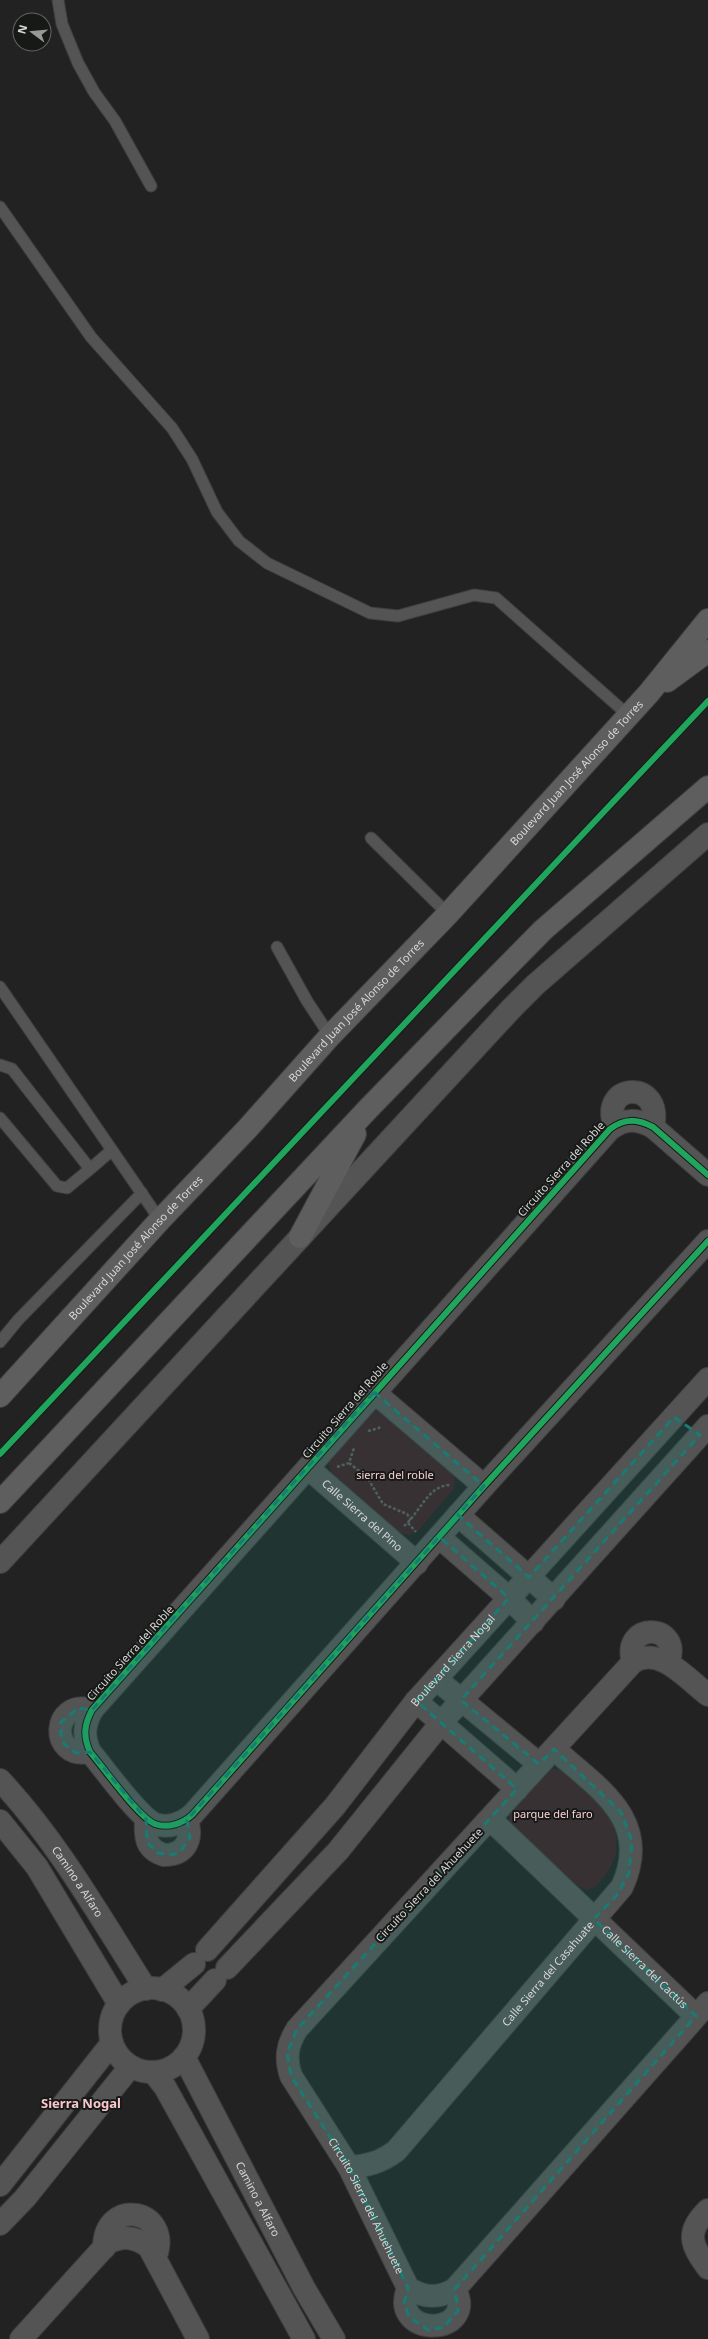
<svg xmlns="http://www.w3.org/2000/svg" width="708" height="2339" font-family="'Noto Sans',sans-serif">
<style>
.green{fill:#401f25}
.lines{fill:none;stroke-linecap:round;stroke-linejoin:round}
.service-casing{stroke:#3f3f3f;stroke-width:13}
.minor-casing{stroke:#3f3f3f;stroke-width:24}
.tertiary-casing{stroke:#3f3f3f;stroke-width:24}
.primary-casing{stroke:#3f3f3f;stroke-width:24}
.path{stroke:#5b5b5b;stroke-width:2.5;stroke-dasharray:3 2;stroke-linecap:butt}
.service{stroke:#545454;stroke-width:11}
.minor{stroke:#545454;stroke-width:22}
.tertiary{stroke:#545454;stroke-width:22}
.primary{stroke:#5e5e5e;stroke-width:22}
.cycleway-casing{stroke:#171917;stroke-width:8}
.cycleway{stroke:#20a55d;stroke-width:6}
.marked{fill:#197b73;fill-opacity:0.2;stroke:#197b73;stroke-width:3;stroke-dasharray:8 5;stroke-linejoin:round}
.labels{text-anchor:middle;stroke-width:4;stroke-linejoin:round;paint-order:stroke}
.street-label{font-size:11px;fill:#d7d8d7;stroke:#171917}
.park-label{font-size:11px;fill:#fad0d6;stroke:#171917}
.quarter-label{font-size:13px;font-weight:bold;fill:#f9c6ce;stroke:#171917}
</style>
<rect width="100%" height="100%" fill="#222"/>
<path class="green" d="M376,1407L455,1475L454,1489L418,1531L409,1535L397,1532L331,1472L328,1461Z
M549,1768L560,1770L566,1774C583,1789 605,1804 614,1826C617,1834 617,1844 616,1853C614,1863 598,1894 584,1889C581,1888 577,1884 574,1882L514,1829L509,1822V1810Z"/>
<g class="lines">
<defs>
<path id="service" d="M58,0L62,24L78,63L94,92L115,121L151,186
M0,207L91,337L172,428L192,459L217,512L239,541L267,563L370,613L398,616L474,595L496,598L628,715
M371,838L448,914
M277,947L307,1001L330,1036
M0,987L160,1220
M0,1065L12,1069L90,1169L112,1150
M0,1118L57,1186L67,1188L90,1169
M0,1342L18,1320L142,1193"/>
<g id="minor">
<path d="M615,1126C598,1083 664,1078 653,1127"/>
<path d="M708,1175L653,1127C637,1119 625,1118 610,1129L92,1710C84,1725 83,1736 90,1752C104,1768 138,1817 155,1824C168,1829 183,1823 192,1815L484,1486L708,1241"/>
<path d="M374,1392L484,1486"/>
<path id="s1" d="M308,1468L417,1563"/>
<path d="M458,1515L554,1599"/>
<path d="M439,1537L509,1598L533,1622"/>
<path d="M633,1662C621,1621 684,1623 668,1663"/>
<path d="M436,1679L539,1764"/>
<path id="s2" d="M708,1695C688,1680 660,1645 633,1662L297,2029C287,2045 285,2058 291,2076L349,2167L408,2288C424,2298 438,2299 455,2289L708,2003"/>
<path d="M416,1701L517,1789"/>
<path d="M90,1752C48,1760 52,1698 92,1710"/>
<path d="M146,1819C145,1836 145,1849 164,1855C186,1855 193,1839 187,1820"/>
<path id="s3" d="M490,1819L696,2016"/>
<path id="s4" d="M207,1950L335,1806L416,1701L708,1379"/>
<path d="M227,1968L338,1851L441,1723L708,1426"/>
<path d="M162,1990L194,1964"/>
<path d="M188,2009L215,1980"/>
<path id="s5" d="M349,2167C368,2166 381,2162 396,2151L622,1887C653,1820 598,1788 554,1749"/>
<path d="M0,2185L112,2043"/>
<path d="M708,2210C685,2232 691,2245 708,2268"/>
<path d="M0,2224L25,2198L130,2067"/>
<path d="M104,2248C104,2196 172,2209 156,2256"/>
<path d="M408,2288C388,2339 479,2337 455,2289"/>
<path d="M21,2339L108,2243C123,2235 136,2237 149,2247L198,2339"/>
</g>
<g id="tertiary">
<path d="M0,1562L512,1008L535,985L708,834"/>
<path id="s6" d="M0,1780C58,1842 100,1917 146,1989"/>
<path d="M0,1821L37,1867L119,2004"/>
<circle cx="152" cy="2030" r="42"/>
<path id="s7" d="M184,2057L304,2288L334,2339"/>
<path d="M154,2073L165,2087L304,2339"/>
</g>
<g id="primary">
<path d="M667,681L708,651"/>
<path d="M300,1237L355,1134"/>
<path id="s8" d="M0,1396L160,1220L248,1128L330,1036L448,914L649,693L708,620"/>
<path d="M0,1502L368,1109L474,1000L543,930L708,787"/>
</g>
</defs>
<use href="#service" class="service-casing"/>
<use href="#minor" class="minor-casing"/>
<use href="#tertiary" class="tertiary-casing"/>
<use href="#primary" class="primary-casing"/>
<path class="path" d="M368,1431L379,1428L381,1425
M349,1463L367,1477L383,1504L407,1514L411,1520
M337,1467L349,1463L354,1448
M408,1523L416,1532
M404,1526C419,1514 428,1485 450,1485"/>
<use href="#service" class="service"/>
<use href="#minor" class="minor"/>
<use href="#tertiary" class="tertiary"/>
<use href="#primary" class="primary"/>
<defs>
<path id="cycleway" d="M708,1175L653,1127C637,1119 625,1118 610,1129L92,1710C84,1725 83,1736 90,1752C104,1768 138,1817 155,1824C168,1829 183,1823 192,1815L484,1486L708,1241
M0,1454L708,701"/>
</defs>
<use href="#cycleway" class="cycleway-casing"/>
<use href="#cycleway" class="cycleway"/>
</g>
<path class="marked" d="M374,1392L484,1486L458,1515L529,1577L674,1417L700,1435L461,1700L539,1764L554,1749L621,1812L632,1841L629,1873L618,1894L594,1919L696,2016L455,2289L458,2311L443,2328L428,2330L409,2317L404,2303L408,2288L349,2167L291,2076L287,2053L297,2029L517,1789L416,1701L509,1598L439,1537L187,1820L190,1838L180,1852L172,1855L157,1853L147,1842L146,1819L90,1752L76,1753L64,1744L61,1737V1722L78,1708L92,1710Z"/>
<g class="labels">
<g class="street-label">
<text dy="4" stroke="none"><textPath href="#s8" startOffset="849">Boulevard Juan José Alonso de Torres</textPath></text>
<text dy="4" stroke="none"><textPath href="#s8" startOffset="525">Boulevard Juan José Alonso de Torres</textPath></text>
<text transform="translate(561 1169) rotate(-48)" y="4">Circuito Sierra del Roble</text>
<text dy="4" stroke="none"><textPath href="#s8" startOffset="201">Boulevard Juan José Alonso de Torres</textPath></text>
<text transform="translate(345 1410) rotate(-49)" y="4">Circuito Sierra del Roble</text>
<text dy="4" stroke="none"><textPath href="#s1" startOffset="72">Calle Sierra del Pino</textPath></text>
<text transform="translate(130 1653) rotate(-48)" y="4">Circuito Sierra del Roble</text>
<text dy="4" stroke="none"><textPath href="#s4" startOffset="380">Boulevard Sierra Nogal</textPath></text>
<text dy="4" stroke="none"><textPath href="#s6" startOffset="128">Camino a Alfaro</textPath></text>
<text transform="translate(429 1885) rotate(-47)" y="4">Circuito Sierra del Ahuehuete</text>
<text dy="4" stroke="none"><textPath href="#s3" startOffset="214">Calle Sierra del Cactús</textPath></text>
<text dy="4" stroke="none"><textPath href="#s5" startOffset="284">Calle Sierra del Casahuate</textPath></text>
<text dy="4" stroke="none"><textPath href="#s7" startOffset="160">Camino a Alfaro</textPath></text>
<text dy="4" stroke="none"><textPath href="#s2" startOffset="785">Circuito Sierra del Ahuehuete</textPath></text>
</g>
<g class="park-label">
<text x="395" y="1479">sierra del roble</text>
<text x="553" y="1818">parque del faro</text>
</g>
<g class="quarter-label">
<text x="81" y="2108">Sierra Nogal</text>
</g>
</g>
<g transform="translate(32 32) rotate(286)"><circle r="19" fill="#171917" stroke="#646564"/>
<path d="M0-3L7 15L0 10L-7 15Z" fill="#989898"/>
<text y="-6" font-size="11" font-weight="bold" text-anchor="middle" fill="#d7d8d7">N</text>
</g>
</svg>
